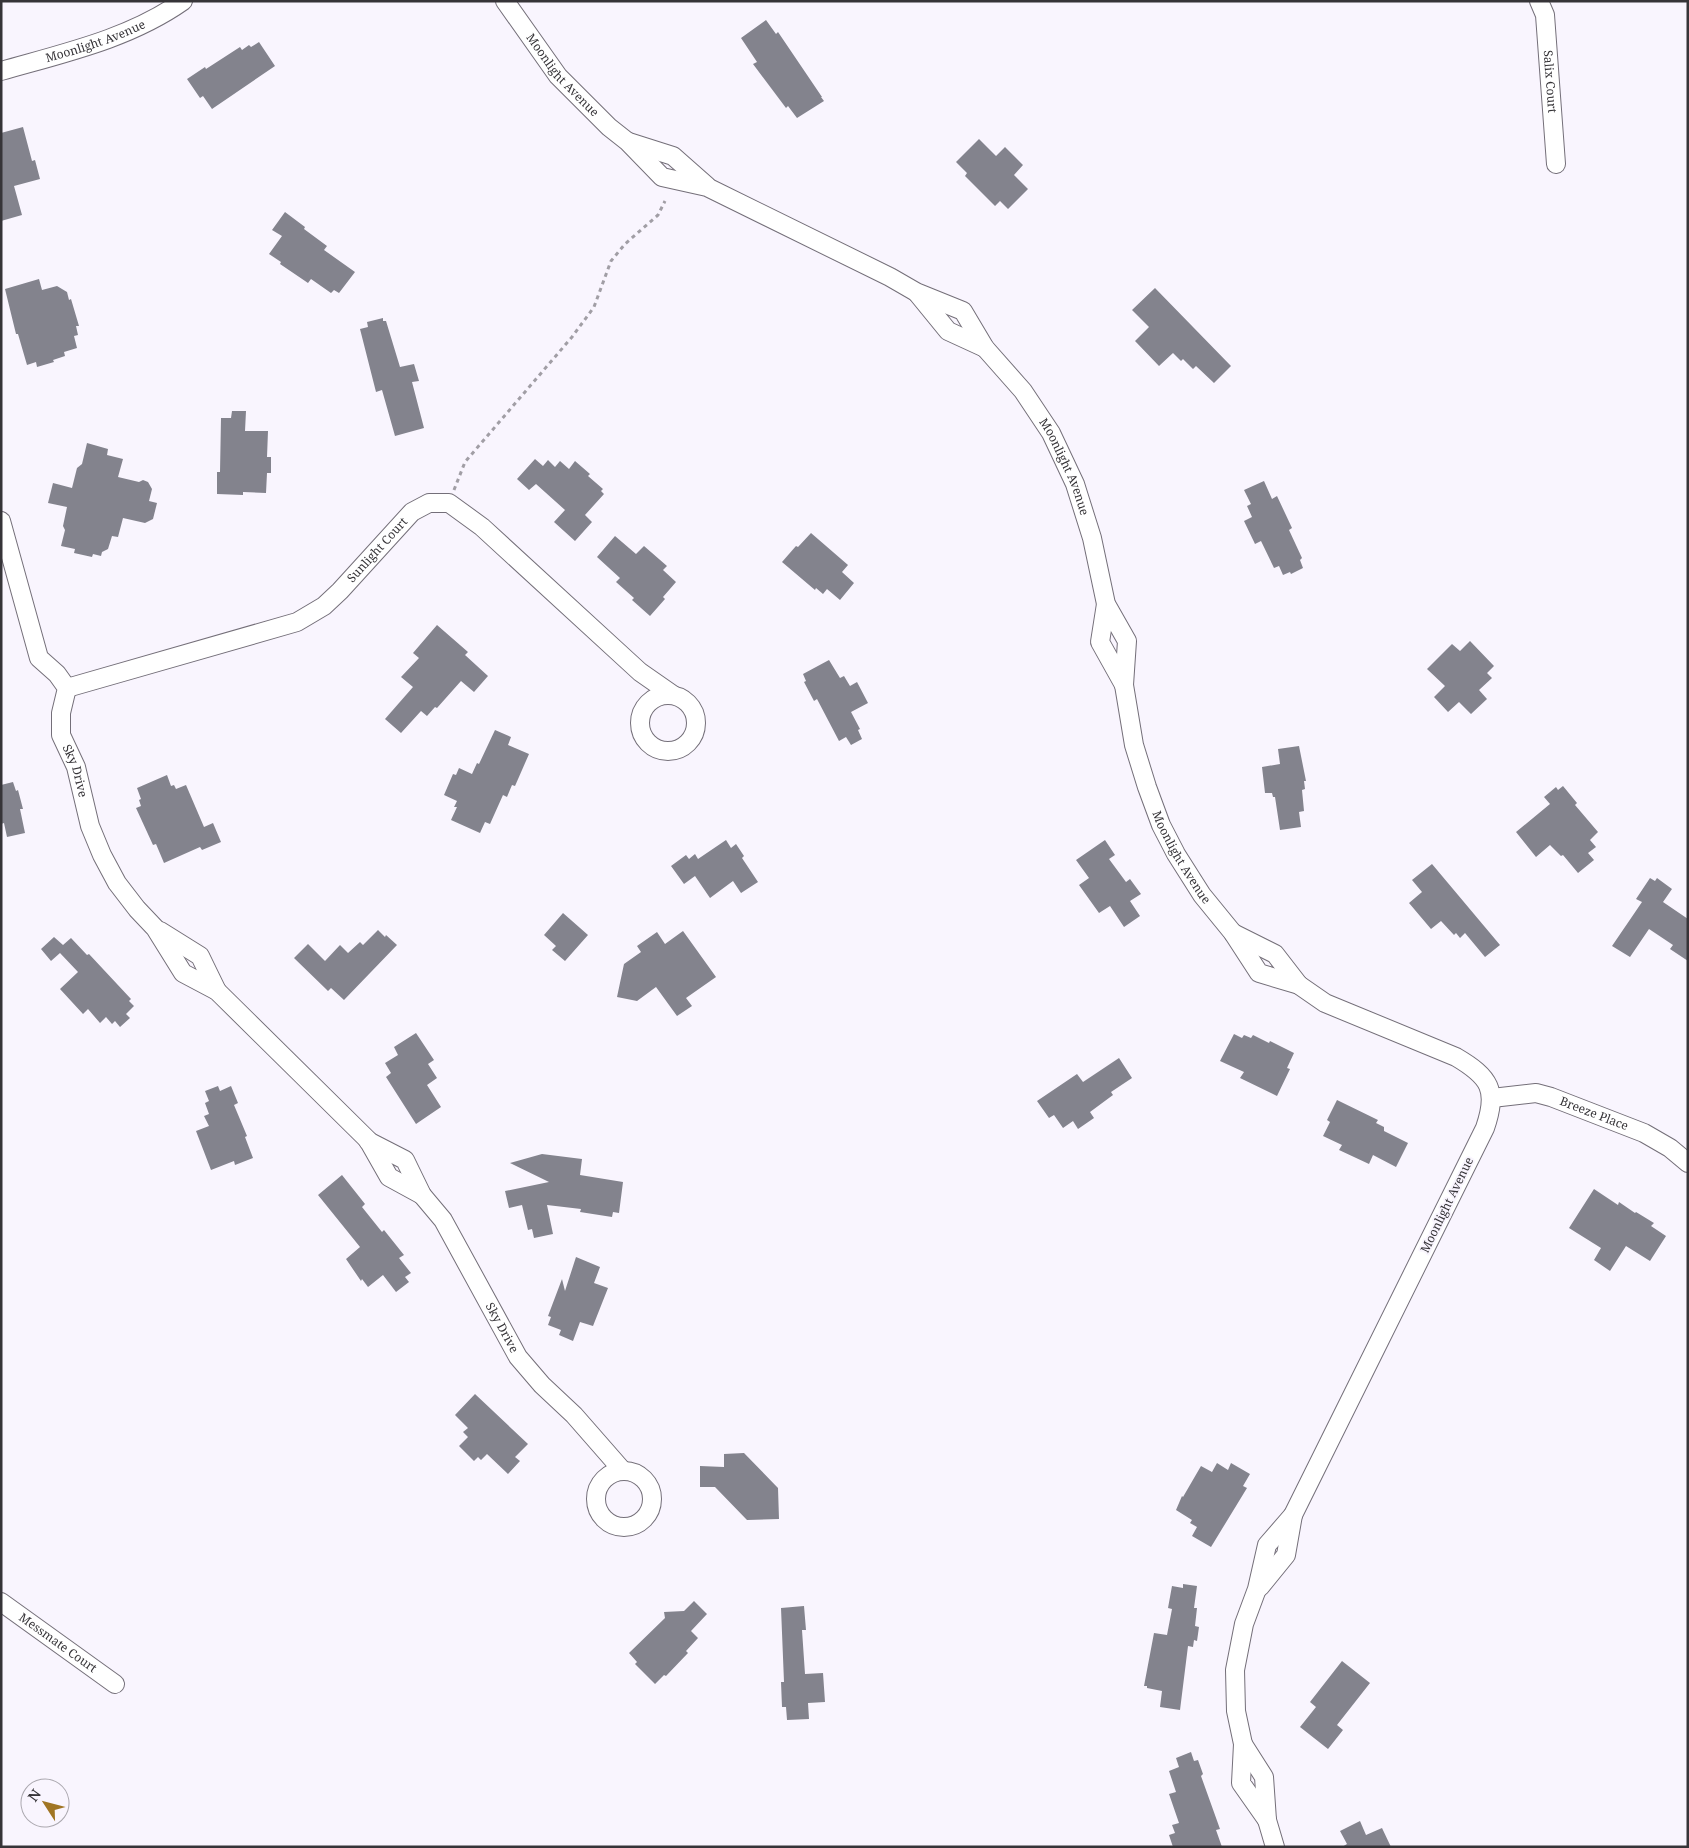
<svg xmlns="http://www.w3.org/2000/svg" width="1689" height="1848" font-family="'Noto Serif',serif">
<style>
.building{fill:#83838d}
.lines{fill:none;stroke-linecap:round;stroke-linejoin:round}
.minor-casing{stroke:#746f79;stroke-width:20}
.path{stroke:#a19ea5;stroke-width:3;stroke-dasharray:4 4;stroke-linecap:butt}
.minor{stroke:#fff;stroke-width:18}
.labels{text-anchor:middle;stroke-width:4;stroke-linejoin:round;paint-order:stroke}
.street-label{font-size:12px;fill:#363438;stroke:#f9f5fe}
</style>
<rect width="100%" height="100%" fill="#f9f5fe"/>
<path class="building" d="M766,20L776,34L778,32L822,97H821L824,101L797,118L788,106L786,108L753,64L757,62L741,38Z
M259,42L275,66L212,109L203,96L200,98L187,79L205,67L206,69L240,47L242,50L249,45L251,47Z
M23,127L32,161L35,160L40,179L14,186L22,215L1,221V133Z
M979,139L996,156L1005,147L1023,165L1014,175L1028,189L1008,209L1000,201L995,206L965,176L967,173L956,162Z
M285,212L305,227L304,229L327,246L324,250L355,272L339,293L334,290L331,293L311,279L308,283L280,264L281,262L269,254L282,236L272,230Z
M39,279L42,290L57,286L67,292L69,300L71,299L79,326H76L78,335L74,336L77,348L64,352L65,356L53,360L54,362L37,367L36,362L27,365L18,334H16L5,289Z
M1155,288L1231,366L1214,383L1196,366L1193,369L1183,359L1181,361L1173,353L1159,366L1135,341L1149,327L1132,310Z
M383,318V321H386L400,367L414,364L419,381L412,382L424,428L395,436L382,390L376,392L360,329L368,327L367,322Z
M232,411H246L245,431H268L267,457H271V473H267L266,493L243,492V495L217,494V472H220L221,418H231Z
M87,443L108,449L107,455L123,459L118,477L139,482L143,480L148,482L152,489L149,501L157,503L153,519L145,523L123,518L118,537L112,536L108,549L102,552L101,556L93,554L92,557L74,553L75,549L61,546L65,530L63,526L67,507L48,503L53,483L72,488L77,468L82,464Z
M535,459L543,466L548,460L555,467L560,461L569,469L575,461L590,474L588,476L603,489L601,491L604,494L585,515L592,522L575,541L554,522L565,510L536,484L529,490L517,479Z
M1264,481L1272,499L1277,496L1292,528L1289,530L1302,558L1300,560L1303,568L1291,574L1290,572L1283,575L1279,566L1274,568L1261,541L1255,544L1244,521L1252,517L1247,506L1251,504L1244,490Z
M811,533L848,565L842,572L854,583L840,600L827,589L823,594L816,588L815,590L782,562L796,546L798,547Z
M615,536L636,554L644,546L667,566L663,570L676,582L663,597L665,599L650,616L632,600L634,598L616,582L620,578L597,557Z
M437,625L468,652L465,655L488,676L474,692L461,681L437,708L435,707L427,716L421,711L401,733L385,719L413,687L401,677L419,658L413,653Z
M1470,641L1494,666L1487,673L1492,678L1479,690L1487,699L1471,714L1459,702L1448,712L1434,697L1445,686L1427,669L1452,644L1460,651Z
M829,660L840,678L844,676L850,686L857,682L868,703L851,712L860,729L858,730L862,739L851,745L846,737L839,741L817,699L814,701L804,682L806,681L803,674Z
M495,730L511,737L508,745L529,754L515,786L512,785L507,797L503,795L490,824L485,822L480,833L451,820L457,807H454L457,801L444,795L453,774L456,775L459,768L472,774L477,763L479,764Z
M1299,746L1306,781H1304L1305,789L1302,790L1304,811L1299,812L1301,827L1280,830L1275,797H1273L1272,793H1265L1262,767L1280,764L1278,749Z
M167,775L171,786L174,785L176,789L186,785L204,827L213,823L221,842L202,850L200,847L164,863L156,844L153,845L136,808L141,806L139,800L141,799L137,788Z
M13,782L16,791L18,790L23,809H20L25,833L7,837L4,823L1,824V785Z
M1563,786L1577,803L1575,805L1598,832L1590,840L1596,847L1588,853L1594,860L1578,873L1563,855L1561,856L1550,845L1536,857L1516,832L1550,804L1544,797L1556,787L1558,790Z
M726,840L731,848L736,844L744,856L742,858L758,882L741,893L733,881L710,898L695,876L684,884L671,866L686,855L689,859L695,854L698,859Z
M1105,840L1115,855L1109,859L1126,882L1130,879L1141,894L1130,901L1140,916L1124,927L1110,906L1099,913L1079,885L1089,878L1076,860Z
M1432,864L1500,945L1485,957L1465,933L1460,938L1456,933L1454,935L1441,921L1431,929L1409,903L1422,892L1412,880Z
M1650,878L1655,881L1657,878L1672,889L1663,902L1688,919V961L1670,949L1673,945L1649,929L1630,957L1612,946L1642,902L1636,899Z
M563,913L588,935L565,961L552,950L556,946L544,935Z
M378,930L385,937L386,935L397,945L344,1000L331,988L328,991L294,958L308,944L325,961L340,945L348,953L360,942L363,945Z
M683,931L716,977L686,998L692,1006L677,1016L656,987L637,1001L617,997L624,964L641,952L637,946L657,932L665,944Z
M54,937L63,945L71,938L87,955L89,954L131,999L129,1001L134,1006L126,1014L130,1018L120,1027L115,1021L112,1024L106,1017L100,1023L88,1009L83,1014L60,989L78,972L60,953L51,961L41,949Z
M416,1033L434,1060L428,1064L437,1078L427,1085L441,1107L416,1124L386,1077L391,1073L385,1063L398,1055L394,1047Z
M1234,1034L1242,1038L1244,1035L1251,1038L1253,1035L1269,1043L1270,1041L1294,1053L1287,1068L1290,1069L1277,1096L1240,1078L1244,1072L1220,1061Z
M1119,1058L1132,1078L1111,1092L1113,1095L1090,1112L1094,1118L1078,1129L1073,1121L1063,1128L1054,1115L1049,1118L1037,1101L1077,1074L1083,1082Z
M218,1086L220,1091L231,1086L238,1103L234,1105L247,1136L245,1137L253,1158L235,1165L234,1161L211,1170L196,1131L209,1126L204,1116L209,1114L205,1103L209,1101L205,1091Z
M1337,1100L1378,1120L1376,1123L1384,1127V1131L1408,1143L1396,1167L1373,1155L1369,1164L1339,1150L1342,1145L1323,1136L1330,1122L1327,1120Z
M542,1154L582,1159L580,1175L623,1182L619,1213L613,1212L612,1217L580,1212L581,1209L547,1205L553,1234L534,1238L532,1229L528,1230L522,1205L509,1208L505,1191L549,1182L510,1163Z
M342,1175L365,1204L362,1207L382,1232L384,1230L404,1255L399,1258L411,1273L405,1277L409,1282L396,1292L383,1275L368,1287L362,1279L361,1281L346,1259L360,1247L318,1195Z
M1594,1189L1618,1205L1619,1202L1635,1213L1636,1212L1654,1223L1651,1226L1666,1236L1650,1261L1626,1246L1610,1271L1594,1260L1601,1248L1569,1228Z
M576,1257L600,1267L594,1283L608,1288L593,1326L580,1322L573,1341L559,1335L561,1330L548,1325L551,1317L548,1316L562,1279L565,1291Z
M475,1394L528,1444L515,1457L520,1461L508,1474L487,1454L481,1460L478,1457L474,1461L459,1446L468,1437L463,1432L468,1428L455,1415Z
M744,1453L778,1488L779,1519L747,1520L715,1487H700V1466L724,1467V1454Z
M1217,1463L1228,1470L1231,1463L1250,1474L1243,1486L1247,1488L1211,1547L1192,1536L1197,1527L1190,1523L1192,1520L1176,1510L1182,1496L1183,1497L1201,1466L1212,1472Z
M1183,1584L1197,1586L1194,1608H1197L1195,1626L1199,1627L1197,1641L1194,1640L1193,1647L1188,1646L1180,1710L1160,1707L1162,1691L1147,1688V1686H1144L1154,1633L1167,1635L1172,1609L1168,1608L1172,1586L1183,1588Z
M694,1601L707,1614L691,1631L698,1638L686,1651L688,1653L666,1676L664,1675L655,1684L635,1664L637,1662L629,1653L665,1618L664,1612L684,1611Z
M804,1606L806,1630H802L805,1674L823,1673L825,1702L808,1703L809,1719L787,1720L786,1707H782L781,1682H784L781,1608Z
M1342,1661L1370,1683L1337,1725L1343,1730L1328,1749L1300,1727L1316,1707L1310,1702Z
M1191,1752L1194,1761L1198,1760L1203,1774L1201,1776L1220,1829L1216,1830L1222,1847H1173L1169,1835L1175,1833L1172,1825L1179,1823L1169,1794L1176,1792L1169,1771L1179,1767L1176,1758Z
M1360,1821L1366,1835L1382,1828L1391,1847H1342L1347,1844L1340,1831Z"/>
<g class="lines">
<defs>
<g id="minor">
<path id="s1" d="M505,1L558,76L609,127L628,142L662,177L707,187L890,277L916,292L963,311L985,348L1023,391L1051,433L1075,484L1092,538L1106,604L1127,641L1124,685L1134,745L1147,787L1161,825L1176,854L1202,895L1233,933L1259,973L1299,985L1325,1003L1456,1057C1490,1077 1498,1090 1485,1128L1293,1515L1267,1545L1257,1589L1244,1624L1235,1670L1236,1711L1243,1744L1241,1783L1267,1820"/>
<path id="s2" d="M1539,1L1545,15L1556,164"/>
<path id="s3" d="M1,71C64,53 129,39 183,1"/>
<path d="M629,142L673,156L707,186"/>
<path d="M917,293L948,331L985,348"/>
<path id="s4" d="M1,521L39,658L57,674L67,688L61,713V735L76,767L90,826L102,855L117,883L137,909L155,928L183,973L217,991L368,1140L389,1177L422,1195"/>
<path d="M1106,604L1100,642L1124,685"/>
<path id="s5" d="M67,688L297,622L324,606L340,591L412,512L429,503H449L482,527L640,672L673,695"/>
<circle cx="668" cy="723" r="28"/>
<path d="M160,931L200,956L217,991"/>
<path d="M1233,933L1275,954L1299,985"/>
<path id="s6" d="M1492,1098L1536,1093L1551,1097L1644,1133L1670,1148L1688,1163"/>
<path id="s7" d="M368,1141L405,1160L422,1195L443,1220L518,1357L542,1385L574,1415L623,1471"/>
<circle cx="624" cy="1499" r="28"/>
<path d="M1260,1587L1286,1555L1293,1515"/>
<path id="s8" d="M1,1602L115,1684"/>
<path d="M1243,1744L1264,1777L1267,1820L1275,1847"/>
</g>
</defs>
<use href="#minor" class="minor-casing"/>
<path class="path" d="M454,490L465,462L572,337L594,307L611,261L625,244L658,215L665,201"/>
<use href="#minor" class="minor"/>
</g>
<g class="labels">
<g class="street-label">
<text dy="4" stroke="none"><textPath href="#s3" startOffset="99">Moonlight Avenue</textPath></text>
<text dy="4" stroke="none"><textPath href="#s1" startOffset="94">Moonlight Avenue</textPath></text>
<text dy="4" stroke="none"><textPath href="#s2" startOffset="82">Salix Court</textPath></text>
<text dy="4" stroke="none"><textPath href="#s1" startOffset="755">Moonlight Avenue</textPath></text>
<text dy="4" stroke="none"><textPath href="#s5" startOffset="348">Sunlight Court</textPath></text>
<text dy="4" stroke="none"><textPath href="#s4" startOffset="270">Sky Drive</textPath></text>
<text dy="4" stroke="none"><textPath href="#s1" startOffset="1169">Moonlight Avenue</textPath></text>
<text dy="4" stroke="none"><textPath href="#s6" startOffset="106">Breeze Place</textPath></text>
<text transform="translate(1447 1205) rotate(-64)" y="4">Moonlight Avenue</text>
<text dy="4" stroke="none"><textPath href="#s7" startOffset="236">Sky Drive</textPath></text>
<text dy="4" stroke="none"><textPath href="#s8" startOffset="70">Messmate Court</textPath></text>
</g>
</g>
<rect width="1689" height="1848" fill="none" stroke="#363438" stroke-width="5"/>
<g transform="translate(45 1803) rotate(306)"><circle r="24" fill="#f9f5fe" stroke="#aba8af"/>
<path d="M0-4L9 19L0 12L-9 19Z" fill="#a07524"/>
<text y="-8" font-size="14" font-weight="bold" text-anchor="middle" fill="#363438">N</text>
</g>
</svg>
